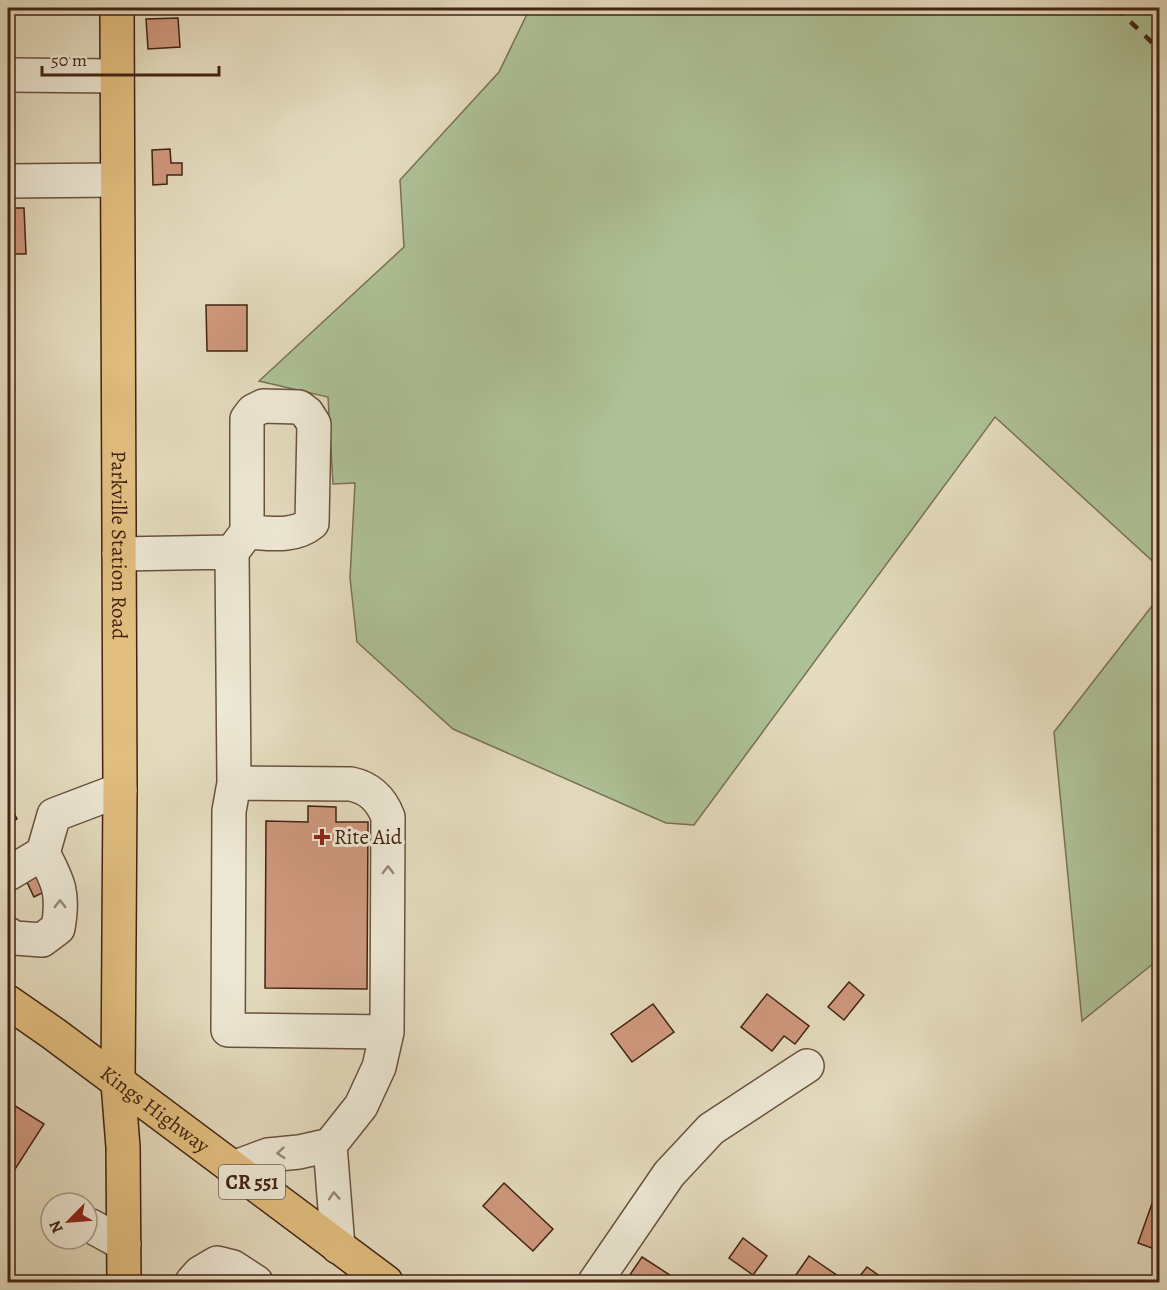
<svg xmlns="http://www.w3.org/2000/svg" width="1167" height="1290" font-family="Alegreya,serif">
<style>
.green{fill:#aec196;stroke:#787254;stroke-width:1.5}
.building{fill:#cf987d;stroke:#422312;stroke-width:1.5}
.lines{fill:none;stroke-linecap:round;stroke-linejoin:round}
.minor-casing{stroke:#6a513d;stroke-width:36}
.major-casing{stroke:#422312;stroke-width:36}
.minor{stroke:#ede8d5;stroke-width:33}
.major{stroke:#e2be7f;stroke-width:33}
.rail{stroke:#422312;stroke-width:4.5;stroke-dasharray:10 10;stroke-linecap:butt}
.oneway{stroke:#988674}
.poi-dot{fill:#8f2418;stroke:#ede8d5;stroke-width:2}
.labels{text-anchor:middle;stroke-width:6;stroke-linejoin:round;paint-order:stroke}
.shield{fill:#ede8d5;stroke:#755e4c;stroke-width:1.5}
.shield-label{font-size:20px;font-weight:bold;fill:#422312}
.street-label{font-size:21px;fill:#422312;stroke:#ede8d5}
.poi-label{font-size:21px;fill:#422312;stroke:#ede8d5;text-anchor:start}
</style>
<rect width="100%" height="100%" fill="#e4dbbe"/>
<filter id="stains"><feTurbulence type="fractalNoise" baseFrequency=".00333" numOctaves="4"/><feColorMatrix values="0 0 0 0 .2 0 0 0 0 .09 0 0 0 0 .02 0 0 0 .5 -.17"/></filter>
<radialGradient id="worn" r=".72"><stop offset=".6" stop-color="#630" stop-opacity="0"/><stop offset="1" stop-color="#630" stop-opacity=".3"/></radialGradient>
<path class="green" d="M530,8H1159V567L995,417L694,825L666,823L453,729L357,642L350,578L355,483L333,484L328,397L259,381L404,247L400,180L499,72Z
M1159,597V959L1082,1021L1054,732Z"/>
<path class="building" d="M178,18L180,47L148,49L146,19Z
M8,129H11V166H8Z
M170,149L171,163H182V175H167V184L153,185L152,150Z
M8,208H24L26,254H8Z
M206,305H247V351H207Z
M8,801L17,819L8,824Z
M308,806L336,807V822H368L367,989L265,988L266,821L308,822Z
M47,866L56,886L34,897L25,878Z
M849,982L864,995L844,1020L828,1007Z
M767,994L809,1026L795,1044L784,1036L772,1051L741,1027Z
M653,1004L674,1032L632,1062L611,1034Z
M12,1104L44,1124L8,1180V1111Z
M1160,1181V1251L1138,1243Z
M504,1183L553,1229L533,1251L483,1206Z
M743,1238L767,1256L753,1275L729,1258Z
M809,1256L841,1278L838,1282H791Z
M642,1257L676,1279L673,1282H625Z
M867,1267L888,1282H855Z"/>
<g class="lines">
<defs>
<path id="minor" d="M8,75L117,76
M8,181L117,180
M232,552L247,532V419L253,411L263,406L299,407L307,413L314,424L312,523C294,538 269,533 247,532
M119,554L232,552L234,783L351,784C370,788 381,799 388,817L387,1032L379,1067L361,1106L330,1145L299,1152L268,1155L233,1168
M234,783L229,811L228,1030L387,1032
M8,874L43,853L54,815L120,790
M8,934L15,938L42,940L58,928C64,894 59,883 43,853
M330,1145L338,1247
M91,1226L124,1244
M192,1282L200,1273L217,1263L233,1267L256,1282
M595,1282L669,1174L711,1129L807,1066"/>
<g id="major">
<path id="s1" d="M117,8L120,790L118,1083L123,1147L124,1282"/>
<path id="s2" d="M8,1002L54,1034L386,1282"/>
</g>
</defs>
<use href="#minor" class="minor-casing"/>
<use href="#major" class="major-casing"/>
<use href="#minor" class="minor"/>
<use href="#major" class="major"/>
<path class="rail" d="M1116,8L1160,50"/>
</g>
<defs><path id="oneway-chevron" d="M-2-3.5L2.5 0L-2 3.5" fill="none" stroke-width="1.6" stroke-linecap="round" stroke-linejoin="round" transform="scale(1.5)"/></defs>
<g class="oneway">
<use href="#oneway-chevron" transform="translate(388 870) rotate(-90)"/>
<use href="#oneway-chevron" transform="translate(60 904) rotate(-90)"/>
<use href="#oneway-chevron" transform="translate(281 1153) rotate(175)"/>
<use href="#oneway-chevron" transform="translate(334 1196) rotate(-94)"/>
</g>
<path class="poi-dot" d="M319 828h6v6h6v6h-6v6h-6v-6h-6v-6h6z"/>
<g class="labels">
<rect class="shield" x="219" y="1165" width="66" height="34" rx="4.5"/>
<g class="shield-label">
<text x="252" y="1189">CR 551</text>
</g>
<g class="street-label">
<text dy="7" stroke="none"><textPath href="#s1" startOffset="537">Parkville Station Road</textPath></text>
<text dy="7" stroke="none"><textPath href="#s2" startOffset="182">Kings Highway</textPath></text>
</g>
<g class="poi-label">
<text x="334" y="844">Rite Aid</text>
</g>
</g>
<rect width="1167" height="1290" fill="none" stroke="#e4dbbe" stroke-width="30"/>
<rect x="9" y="9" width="1149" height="1272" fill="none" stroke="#422312" stroke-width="3"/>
<rect x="15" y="15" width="1137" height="1260" fill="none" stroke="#422312" stroke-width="1.5"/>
<g transform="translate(69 1221) rotate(245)"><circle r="28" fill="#ede8d5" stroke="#a99987" stroke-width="1.5"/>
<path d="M0-4.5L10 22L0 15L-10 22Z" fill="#8f2418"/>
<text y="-9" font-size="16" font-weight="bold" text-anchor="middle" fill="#422312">N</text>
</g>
<path d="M42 66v9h177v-9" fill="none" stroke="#422312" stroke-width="3"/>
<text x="51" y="66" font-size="18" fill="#422312" stroke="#ede8d5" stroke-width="4.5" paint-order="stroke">50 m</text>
<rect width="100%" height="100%" filter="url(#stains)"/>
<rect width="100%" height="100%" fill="url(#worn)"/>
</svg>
